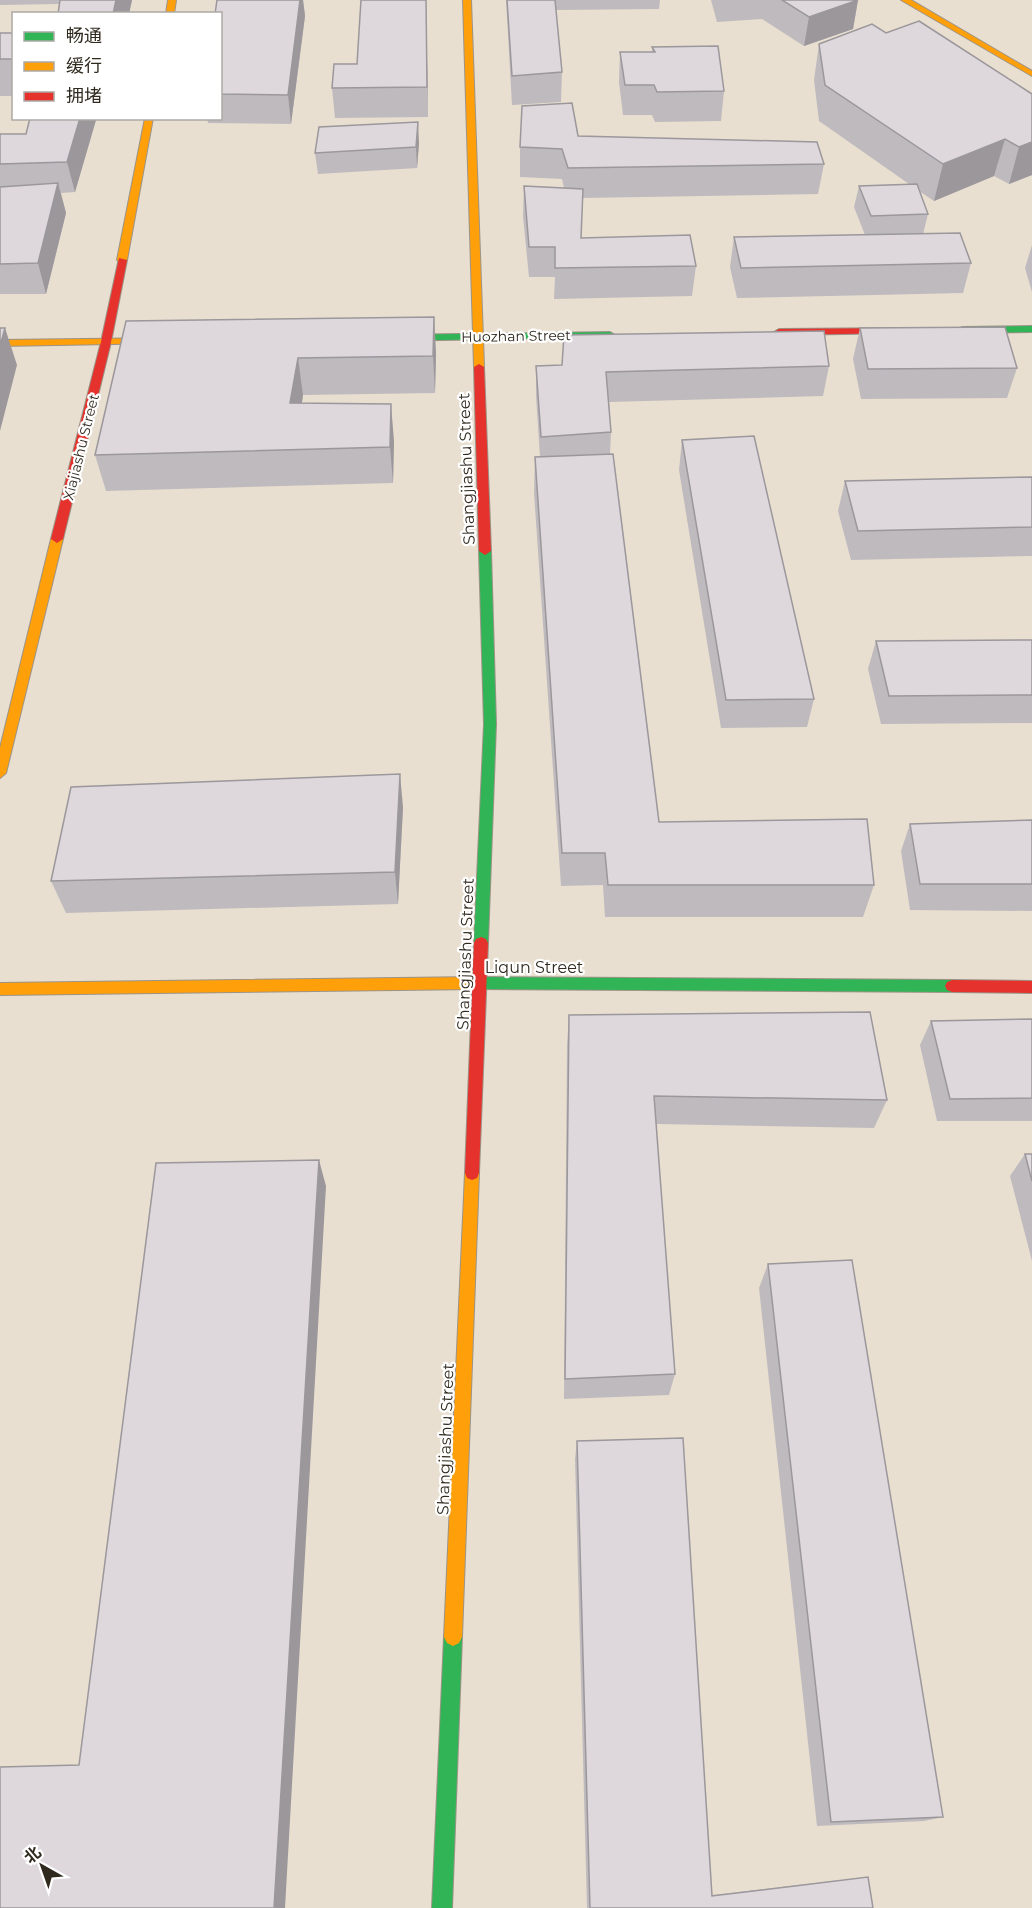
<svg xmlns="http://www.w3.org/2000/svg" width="1032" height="1908" font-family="Montserrat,'Noto Sans SC',sans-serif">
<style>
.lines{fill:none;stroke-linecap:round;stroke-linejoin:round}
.fast-casing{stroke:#9c9488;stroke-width:2}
.slow-casing{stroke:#9c9488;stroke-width:2}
.jam-casing{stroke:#9c9488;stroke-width:2}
.fast{fill:#30b455;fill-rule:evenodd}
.slow{fill:#ff9f0a;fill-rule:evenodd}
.jam{fill:#e5322d;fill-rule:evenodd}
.wall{fill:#bfbabe}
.shaded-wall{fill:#9b979b}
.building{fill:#ded8dd;stroke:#9b979b;stroke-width:1.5}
.labels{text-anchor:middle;stroke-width:4.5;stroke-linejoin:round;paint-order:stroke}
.far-street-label{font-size:14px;fill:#2f291e;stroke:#fff}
.street-label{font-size:16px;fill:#2f291e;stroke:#fff}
</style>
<rect width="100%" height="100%" fill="#e8dfd0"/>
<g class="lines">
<defs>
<path id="fast" d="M1032,326V332L962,333L957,330L962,327Z
M610,332L615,335L613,337L389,341L384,338L389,335Z
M485,547L491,551L496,724L488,943L486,947H476L474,943L484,724L479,551Z
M479,977L952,980L957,982L959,986L957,990L952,992L479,989L474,987L472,983L474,979Z
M453,1628L459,1631L462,1637L452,1908H432L444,1637L447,1631Z"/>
<path id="slow" d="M168,0H176L174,14H166Z
M463,0H471L484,367L479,370L474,367Z
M901,0H911L1032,71V76Z
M145,118H153L127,260L122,263L117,260Z
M166,338L171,341L169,343L0,346V340Z
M57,535L63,539L6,773L0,778V748L51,539Z
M479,977L484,979L486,983L484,987L479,989L0,995V983Z
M472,1166L477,1168L479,1173L462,1637L459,1643L453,1646L447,1643L444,1637L465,1173L467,1168Z"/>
<path id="jam" d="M119,258L127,260L111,342L63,539L57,543L51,539L101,342Z
M904,328L907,329V333L779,335L774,332L779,329Z
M479,364L484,367L491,551L485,555L479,551L474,367Z
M481,937L486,939L488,943L479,1173L477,1178L472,1180L467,1178L465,1173L474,943L476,939Z
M952,980L1032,981V993L952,992L947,990L945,986L947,982Z"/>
</defs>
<use href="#fast" class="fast-casing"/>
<use href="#slow" class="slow-casing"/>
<use href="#jam" class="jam-casing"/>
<use href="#fast" class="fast"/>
<use href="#slow" class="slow"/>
<use href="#jam" class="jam"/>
</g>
<path class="wall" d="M0,0H132L129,14H58L59,4L0,5Z
M300,0H303L305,16L291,124L208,123L207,118H220V14Z
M426,0L428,117L335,118L332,88L357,64Z
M506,0H660L659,9L556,10L562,72L561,102L512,105Z
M711,0H858L853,29L804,46L762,19L717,22Z
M0,33H14V96H0Z
M886,33L1032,94V175L1009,184L994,176L934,201L919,191L928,214L923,234L971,263L963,293L737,298L730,267L734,237L865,235L854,207L859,186L909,184L819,121L814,80L819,44Z
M652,47L724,91L721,121L655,122L652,115H623L619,82L620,52H652Z
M96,120L75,192L61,193L66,213L46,294H0V164L26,134Z
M578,136L824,164L818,194L582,198L581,238L696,266L692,296L554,299L555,277H529L523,216L524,186L564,188L562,179L520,177V147Z
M419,143L417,168L318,174L315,153Z
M1032,245V292L1025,268Z
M434,317L436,354L435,393L303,395L302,403L394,441L393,483L106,491L95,455L126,321Z
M860,328L1017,368L1007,398L861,399L853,359Z
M536,366H829L823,396L609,402L611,432L610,455L659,822L874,885L863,917H605L603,885L561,886L534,493L535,457H540L536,396Z
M682,440L814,699L807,727L721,728L679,470Z
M1032,477V556L851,560L838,511L845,481Z
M1032,640V723L881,724L868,669L876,641Z
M403,807L398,904L66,913L51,881Z
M1032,820V911L910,910L901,851L910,824Z
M569,1015L887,1100L874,1128L656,1124L675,1374L669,1395L564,1399L567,1045Z
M1032,1019V1121H937L920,1045L931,1021Z
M1025,1154H1032V1261L1010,1176Z
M768,1264L943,1817L924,1821L817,1826L759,1288Z
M577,1441L712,1895L868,1877L873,1908H587L575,1459Z"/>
<path class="shaded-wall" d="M116,0H132L129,14H113Z
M300,0H303L305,16L291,124L288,95Z
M426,0L428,117L427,87Z
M858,0L853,29L804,46L809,17Z
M80,118H96V120L75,192L67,162Z
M418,122L419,143L417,168L416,147Z
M1005,139L994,176L934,201L943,164Z
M1032,142V175L1009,184L1019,147Z
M58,183L66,213L46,294L38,263Z
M434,317L436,354L435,393L433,356Z
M5,328L17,365L0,431V346Z
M298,358L303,395L296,440L290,403Z
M391,404L394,441L393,483L390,447Z
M400,774L403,807L398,904L395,872Z
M319,1160L326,1186L285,1908H274Z"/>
<path class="building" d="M60,0H116L113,14H58Z
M217,0H300L288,95L220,94V14H215Z
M361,0H426L427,87L332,88L334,64H357Z
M507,0H555L562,72L512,76Z
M782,0H858L809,17Z
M919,21L1032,94V142L1019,147L1005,139L943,164L825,85L819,44L872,24L886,33Z
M0,33H14V59H0Z
M718,46L724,91L657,92L654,85H625L620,52H655L652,47Z
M572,103L578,136L817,142L824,164L568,168L562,149L520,147L522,106Z
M30,118H80L67,162L0,164V134H26Z
M418,122L416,147L315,153L319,127Z
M58,183L38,263L0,264V187Z
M917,184L928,214L871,216L859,186Z
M524,186L583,189L581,238L690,235L696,266L555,268V247H529Z
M960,233L971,263L741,268L734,237Z
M434,317L433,356L298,358L290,403L391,404L390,447L95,455L126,321Z
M1005,327L1017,368L868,369L860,328Z
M0,328H5L0,346Z
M824,331L829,366L606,372L611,432L541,437L536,366L562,365L564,335Z
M754,436L814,699L726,700L682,440Z
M613,454L659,822L867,819L874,885H608L605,853H562L535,457Z
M1032,477V527L858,531L845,481Z
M1032,640V695L889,696L876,641Z
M400,774L395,872L51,881L71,787Z
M1032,820V884H920L910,824Z
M870,1012L887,1100L654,1096L675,1374L565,1379L569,1015Z
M1032,1019V1098L950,1099L931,1021Z
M1025,1154H1032V1181Z
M319,1160L274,1908H0V1767L79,1765L156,1163Z
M852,1260L943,1817L831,1822L768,1264Z
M683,1438L712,1896L868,1877L873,1908H590L577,1441Z"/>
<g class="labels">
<g class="far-street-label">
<text transform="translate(516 336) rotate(-1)" y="5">Huozhan Street</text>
<text transform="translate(81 447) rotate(-76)" y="5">Xiajiashu Street</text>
</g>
<g class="street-label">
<text transform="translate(466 469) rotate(-92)" y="6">Shangjiashu Street</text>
<text transform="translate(465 954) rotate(-88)" y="6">Shangjiashu Street</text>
<text x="534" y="973">Liqun Street</text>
<text transform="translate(445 1439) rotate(-88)" y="6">Shangjiashu Street</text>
</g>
</g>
<rect x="12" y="12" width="210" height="108" fill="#ffffff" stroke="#aca9a5" stroke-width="1.5"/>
<rect x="24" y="32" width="30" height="9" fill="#30b455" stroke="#aca9a5" stroke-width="1.5"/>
<text x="66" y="42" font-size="18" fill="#2f291e">畅通</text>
<rect x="24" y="62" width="30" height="9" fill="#ff9f0a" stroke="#aca9a5" stroke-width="1.5"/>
<text x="66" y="72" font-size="18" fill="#2f291e">缓行</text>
<rect x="24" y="92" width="30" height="9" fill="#e5322d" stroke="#aca9a5" stroke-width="1.5"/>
<text x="66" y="102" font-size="18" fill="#2f291e">拥堵</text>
<g transform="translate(42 1866) rotate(320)" stroke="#ffffff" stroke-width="4.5" paint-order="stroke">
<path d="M0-4.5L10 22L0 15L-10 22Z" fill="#2f291e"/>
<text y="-9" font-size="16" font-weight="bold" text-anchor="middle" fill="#2f291e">北</text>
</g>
</svg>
